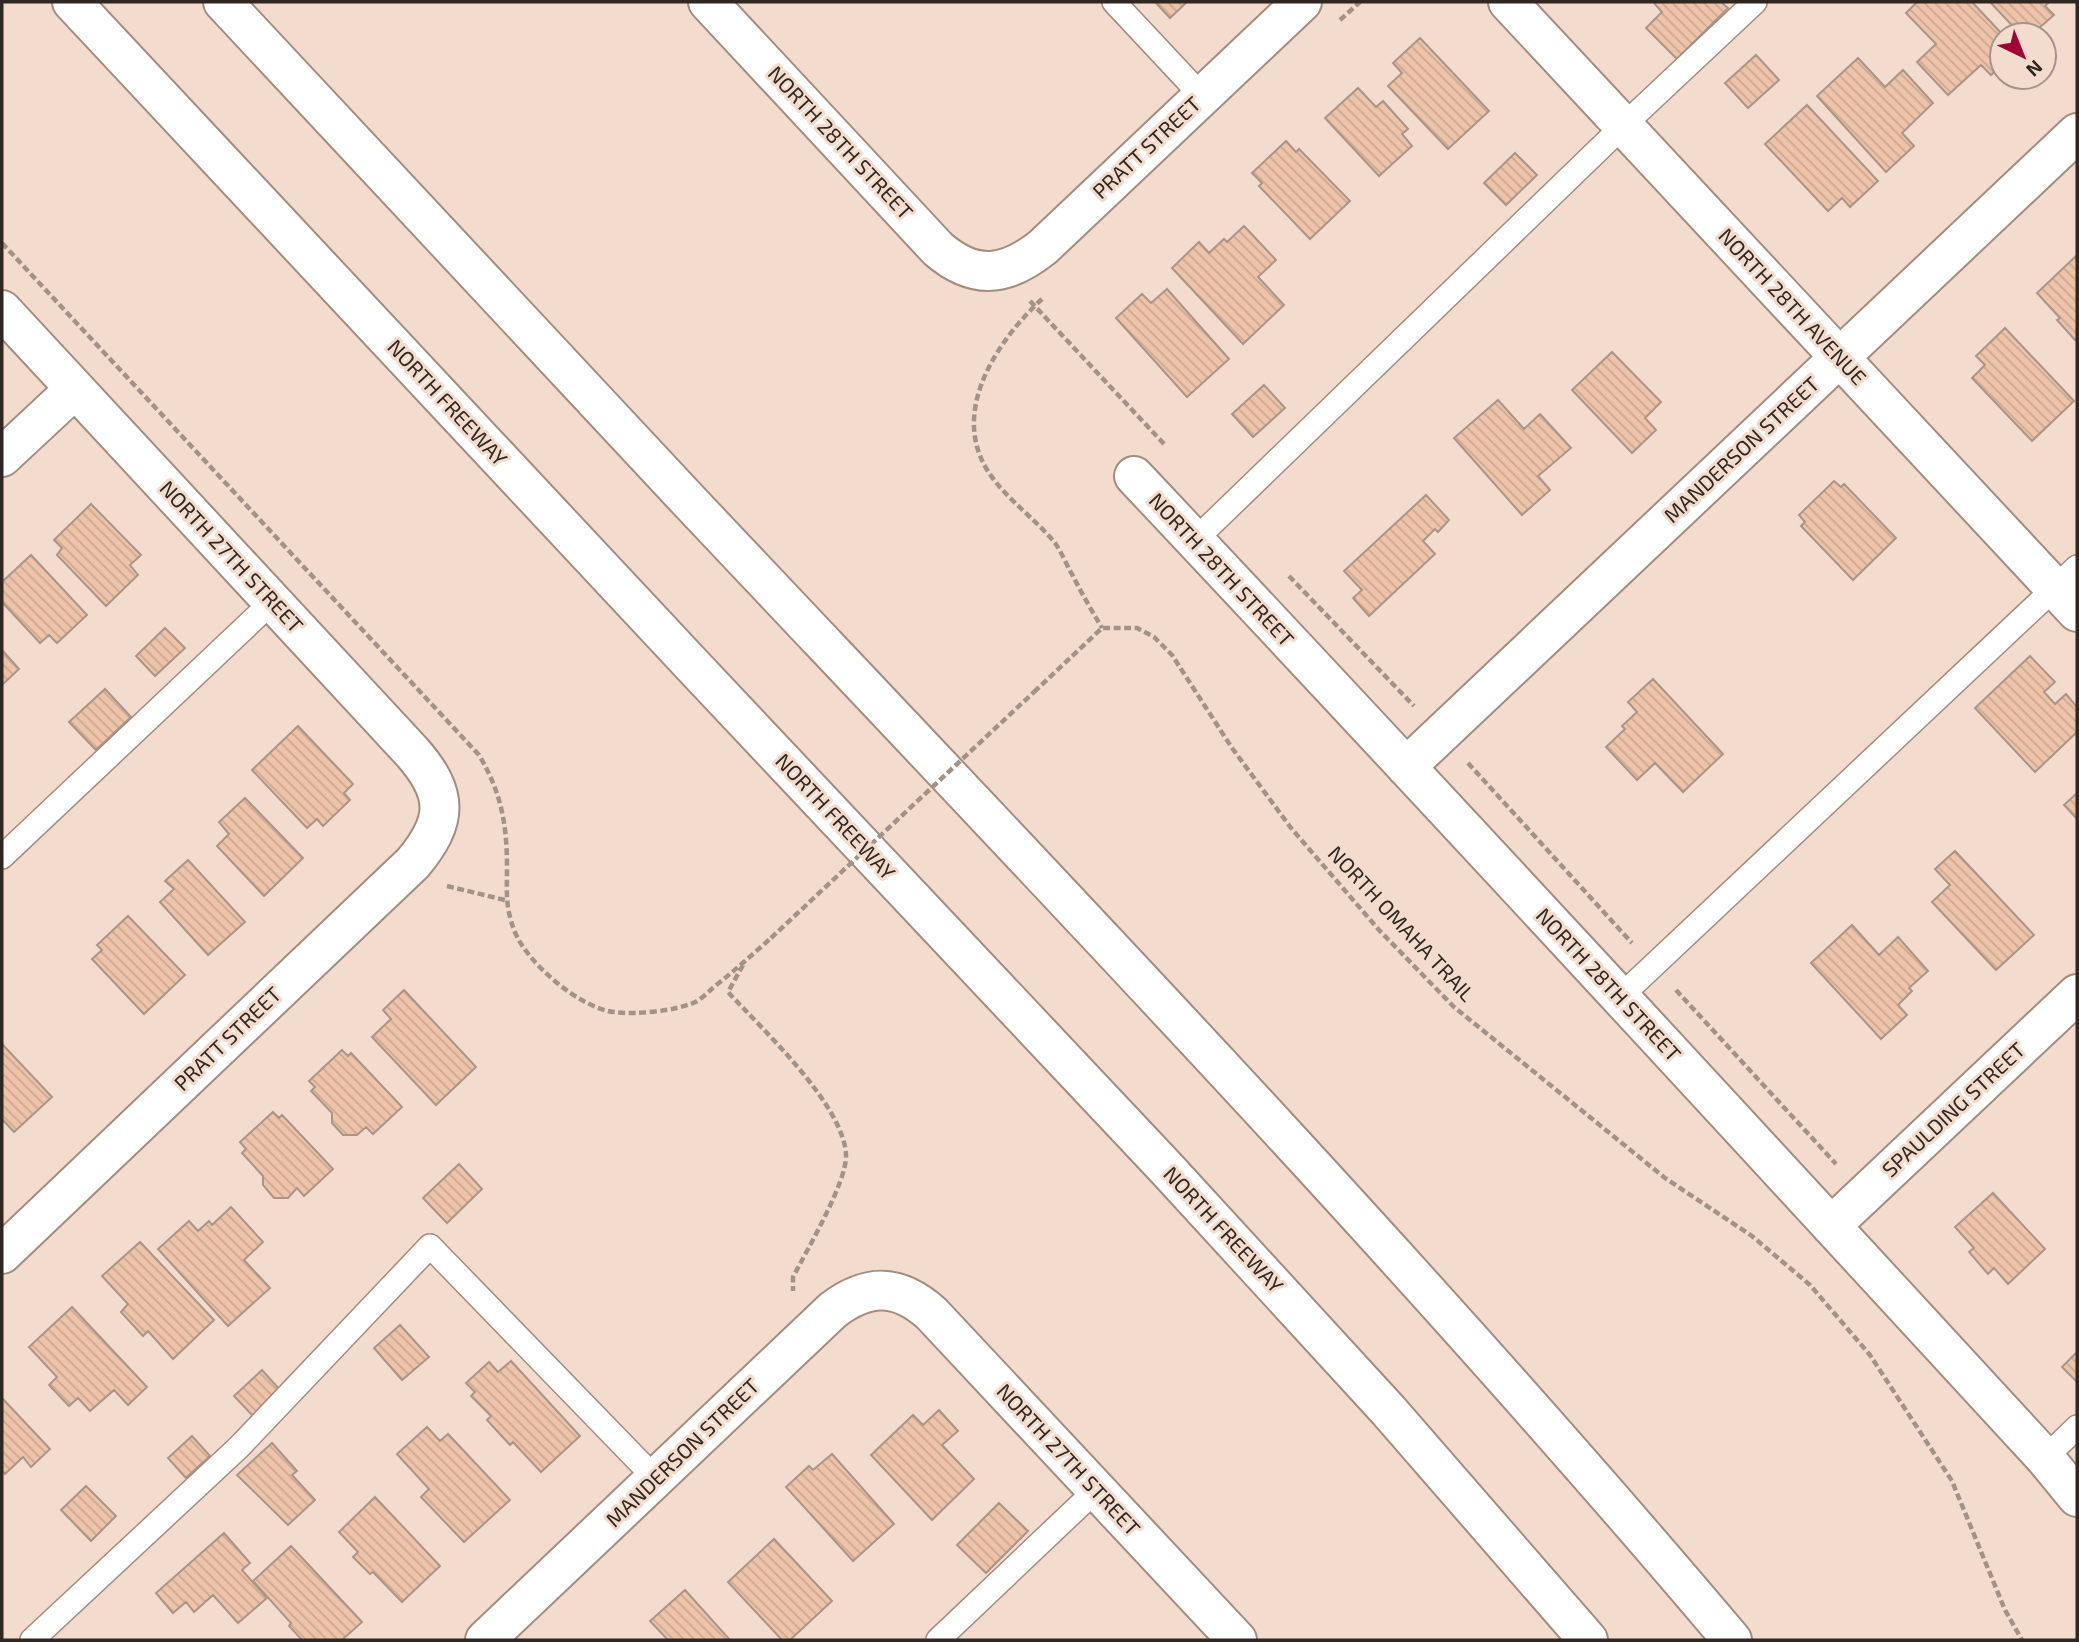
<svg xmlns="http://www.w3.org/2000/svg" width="2079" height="1642" font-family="'Exo 2',sans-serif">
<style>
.building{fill:url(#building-back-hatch);stroke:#ab9588;stroke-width:2}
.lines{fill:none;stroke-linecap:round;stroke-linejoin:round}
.service-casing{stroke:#a28d80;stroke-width:26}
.minor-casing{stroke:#a28d80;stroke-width:42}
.motorway-casing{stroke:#a28d80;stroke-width:42}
.path{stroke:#a39287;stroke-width:4.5;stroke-dasharray:7 3.5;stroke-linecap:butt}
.service{stroke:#fff;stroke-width:23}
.minor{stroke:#fff;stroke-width:38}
.motorway{stroke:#fff;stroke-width:38}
.path-bridge{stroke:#a39287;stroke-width:4.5;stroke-dasharray:7 3.5;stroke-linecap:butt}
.labels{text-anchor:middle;stroke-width:6;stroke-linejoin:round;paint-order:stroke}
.street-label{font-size:21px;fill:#302722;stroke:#f3dccd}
</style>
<defs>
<pattern id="building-back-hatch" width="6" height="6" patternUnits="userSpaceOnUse" patternTransform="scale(1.75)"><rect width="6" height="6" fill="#edc3a9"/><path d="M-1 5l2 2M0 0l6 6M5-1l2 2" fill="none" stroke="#cca891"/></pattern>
</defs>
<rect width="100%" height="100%" fill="#f3dccd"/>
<path class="building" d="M1155,2H1187L1170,18Z
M1653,2H1721L1728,8L1677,59L1646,28L1662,12Z
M1917,2H1972L2003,35L2002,65L1991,75L1981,65L1948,95L1917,62L1936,44L1906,13Z
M1990,2H2049L2045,6L2054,15L2031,35H2021Z
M1420,38L1489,111L1448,149L1388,86L1402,73L1393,63Z
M1756,55L1779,80L1748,108L1725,83Z
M1858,58L1885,87L1903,70L1933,103L1902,133L1914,146L1886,172L1817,96Z
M1358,88L1376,107L1383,101L1408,129L1402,134L1412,146L1379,176L1325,118Z
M1807,105L1878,181L1850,207L1842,198L1828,211L1765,144Z
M1286,141L1296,152L1299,149L1350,201L1310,239L1259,186L1262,183L1252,173Z
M1515,153L1537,175L1506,205L1484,183Z
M1244,226L1276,260L1258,277L1284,305L1243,344L1172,268L1199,242L1209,253L1224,239L1227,242Z
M2077,255V338L2075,340L2057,320L2060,318L2037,293Z
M1167,289L1229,359L1187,397L1116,318L1142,294L1151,303Z
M2005,328L2074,401L2032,441L1972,378L1985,365L1976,356Z
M1612,352L1661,402L1645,418L1656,430L1632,453L1572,390Z
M1264,385L1285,408L1253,437L1232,414Z
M1498,400L1524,429L1540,414L1571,448L1538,476L1550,490L1522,515L1454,438Z
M1834,481L1841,487L1844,484L1896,538L1853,580L1801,526L1805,522L1799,515Z
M1426,495L1449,520L1438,532L1435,529L1423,541L1435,554L1369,616L1353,598L1362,590L1344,571Z
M91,504L141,555L130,565L138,575L106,606L57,555L62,548L54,540Z
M31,555L87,615L57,643L49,635L40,643L2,602V582Z
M165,628L185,648L155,676L136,656Z
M2,650L19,669L2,685Z
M2030,656L2055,682L2044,692L2055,704L2066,694L2077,707V732L2035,772L1975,708Z
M1653,679L1723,754L1683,792L1655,763L1637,780L1606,747L1625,729L1622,726L1637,712L1628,702Z
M105,689L131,717L96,750L69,722Z
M298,726L353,784L344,793L350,800L323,826L317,819L307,828L252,770Z
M2077,793V819L2064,805Z
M245,798L303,858L264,896L217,846L229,834L219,822Z
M1955,851L2034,935L1996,970L1932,902L1950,885L1935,869Z
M188,860L245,922L208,955L160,902L174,889L165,881Z
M128,916L185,975L144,1014L92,959L102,950L97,945Z
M1852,925L1879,955L1898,937L1928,971L1909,988L1912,991L1898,1005L1907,1015L1881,1039L1811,963Z
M404,990L476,1067L436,1105L372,1037L391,1019L383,1010Z
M2,1044L52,1097L14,1132L2,1119Z
M342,1050L348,1056L351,1053L402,1107L373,1134L366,1127L357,1135H343L332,1123V1113L311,1091L315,1087L309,1081Z
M273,1112L279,1118L282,1115L333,1169L304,1196L297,1188L288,1198H274L263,1185V1176L242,1153L246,1149L240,1142Z
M459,1164L482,1189L447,1223L423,1198Z
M1993,1193L2045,1249L2008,1284L1994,1268L1988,1274L1969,1252L1974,1248L1955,1227Z
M231,1207L263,1242L244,1260L270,1288L228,1326L158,1249L189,1221L198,1231L209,1221L212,1225Z
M140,1242L214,1320L173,1359L148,1331L143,1336L121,1312L128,1304L102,1276Z
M72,1307L147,1387L128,1405L114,1390L90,1411L78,1398L69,1406L49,1385L57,1377L29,1347Z
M400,1325L429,1357L402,1380L374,1348Z
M2077,1352V1382L2062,1367Z
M511,1361L580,1436L541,1472L513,1442L510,1445L487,1420L491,1416L471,1396L475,1392L466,1383L489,1362L498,1372Z
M262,1370L280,1390L253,1416L234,1396Z
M2,1398L50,1449L31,1467L23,1457L5,1474L2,1470Z
M939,1410L958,1431L942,1445L974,1479L932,1520L871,1455L913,1415L923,1425Z
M427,1427L440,1441L448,1434L510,1500L464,1542L421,1497L429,1489L397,1454Z
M192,1436L210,1456L186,1478L168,1458Z
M272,1443L297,1471L292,1475L315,1500L288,1525L237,1475Z
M832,1454L894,1524L853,1561L786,1487L809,1466L813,1470Z
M86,1486L116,1516L91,1541L61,1510Z
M375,1497L440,1566L402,1602L373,1572L370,1574L353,1557L358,1552L339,1532Z
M999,1503L1028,1531L986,1573L957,1545Z
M224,1533L250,1563L242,1570L267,1598L238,1623L213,1595L194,1612L186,1602L173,1613L156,1593Z
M774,1539L832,1601L790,1640H782L728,1582Z
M291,1546L362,1622L342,1640H302L289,1626L291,1623L253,1581Z
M685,1590L730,1640H668L650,1621Z"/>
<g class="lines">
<defs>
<path id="service" d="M1114,2L1202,96
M1194,541L1623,126L1755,2
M2,857L273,601
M1620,997L2077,567
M2045,1458L2077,1427
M32,1640L239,1447L430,1246L656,1479
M938,1640L1096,1490"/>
<path id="minor" d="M708,2L938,249C975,281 1007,276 1043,247L1302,2
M1508,2L2077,612
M2,310L412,752C449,794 448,821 413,863L2,1254
M2,457L75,389
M1134,476C1440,801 1743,1130 2045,1458L2077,1497
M1406,767L2077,133
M1831,1226L2077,994
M485,1640L833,1310C869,1283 899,1284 932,1314L1237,1640"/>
<path id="motorway" d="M72,2L695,668L1166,1168L1388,1410L1588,1640
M223,2C378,168 532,335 689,501C1042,875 1399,1246 1732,1640"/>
</defs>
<use href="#service" class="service-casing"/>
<use href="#minor" class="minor-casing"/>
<use href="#motorway" class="motorway-casing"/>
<path class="path" d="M1340,20L1360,2
M2,243L479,755C501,792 507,824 507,867C507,892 505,905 514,930C526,962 579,1008 614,1012C635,1015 674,1011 693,1003C701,1000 708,992 714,987C734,971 752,955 771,938
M1042,299C999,339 951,408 986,468C1004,498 1034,517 1055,543C1062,553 1067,566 1073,576C1082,594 1092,611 1102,628
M1030,301L1165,445
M1289,576L1414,706
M1034,692L1102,628H1137L1154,637L1172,655L1232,748L1291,828L1379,930L1454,1007L1665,1178L1752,1236L1810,1285L1870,1355L1952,1481L2005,1610L2022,1640
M1468,763L1632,943
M447,886L505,900
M743,965L728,992C762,1029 844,1105 846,1155C847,1182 807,1250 793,1277V1291
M1676,990L1836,1164"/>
<use href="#service" class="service"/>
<use href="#minor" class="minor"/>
<use href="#motorway" class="motorway"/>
<path class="path-bridge" d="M771,938L1034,692"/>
</g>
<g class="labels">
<g class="street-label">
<text transform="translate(840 143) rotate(47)" y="7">NORTH 28TH STREET</text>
<text transform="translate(1147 148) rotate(-43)" y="7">PRATT STREET</text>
<text transform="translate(1792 307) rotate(47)" y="7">NORTH 28TH AVENUE</text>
<text transform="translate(447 403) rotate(47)" y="7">NORTH FREEWAY</text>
<text transform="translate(1742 450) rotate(-43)" y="7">MANDERSON STREET</text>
<text transform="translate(231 557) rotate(47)" y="7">NORTH 27TH STREET</text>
<text transform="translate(1221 570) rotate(47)" y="7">NORTH 28TH STREET</text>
<text transform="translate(835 817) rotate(47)" y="7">NORTH FREEWAY</text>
<text transform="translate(1401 924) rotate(47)" y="7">NORTH OMAHA TRAIL</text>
<text transform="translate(1608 985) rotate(47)" y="7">NORTH 28TH STREET</text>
<text transform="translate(228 1039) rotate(-44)" y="7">PRATT STREET</text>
<text transform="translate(1954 1110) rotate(-43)" y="7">SPAULDING STREET</text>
<text transform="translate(1223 1230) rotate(47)" y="7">NORTH FREEWAY</text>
<text transform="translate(683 1453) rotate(-44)" y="7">MANDERSON STREET</text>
<text transform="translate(1068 1460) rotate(47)" y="7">NORTH 27TH STREET</text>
</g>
</g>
<rect width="2079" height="1642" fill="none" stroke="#302722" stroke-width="7"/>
<g transform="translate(2023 56) rotate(137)"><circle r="33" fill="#f3dccd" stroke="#a59489" stroke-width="2"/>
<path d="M0-5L12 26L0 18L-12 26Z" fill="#a20335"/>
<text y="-10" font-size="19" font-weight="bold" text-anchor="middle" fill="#302722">N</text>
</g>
</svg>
